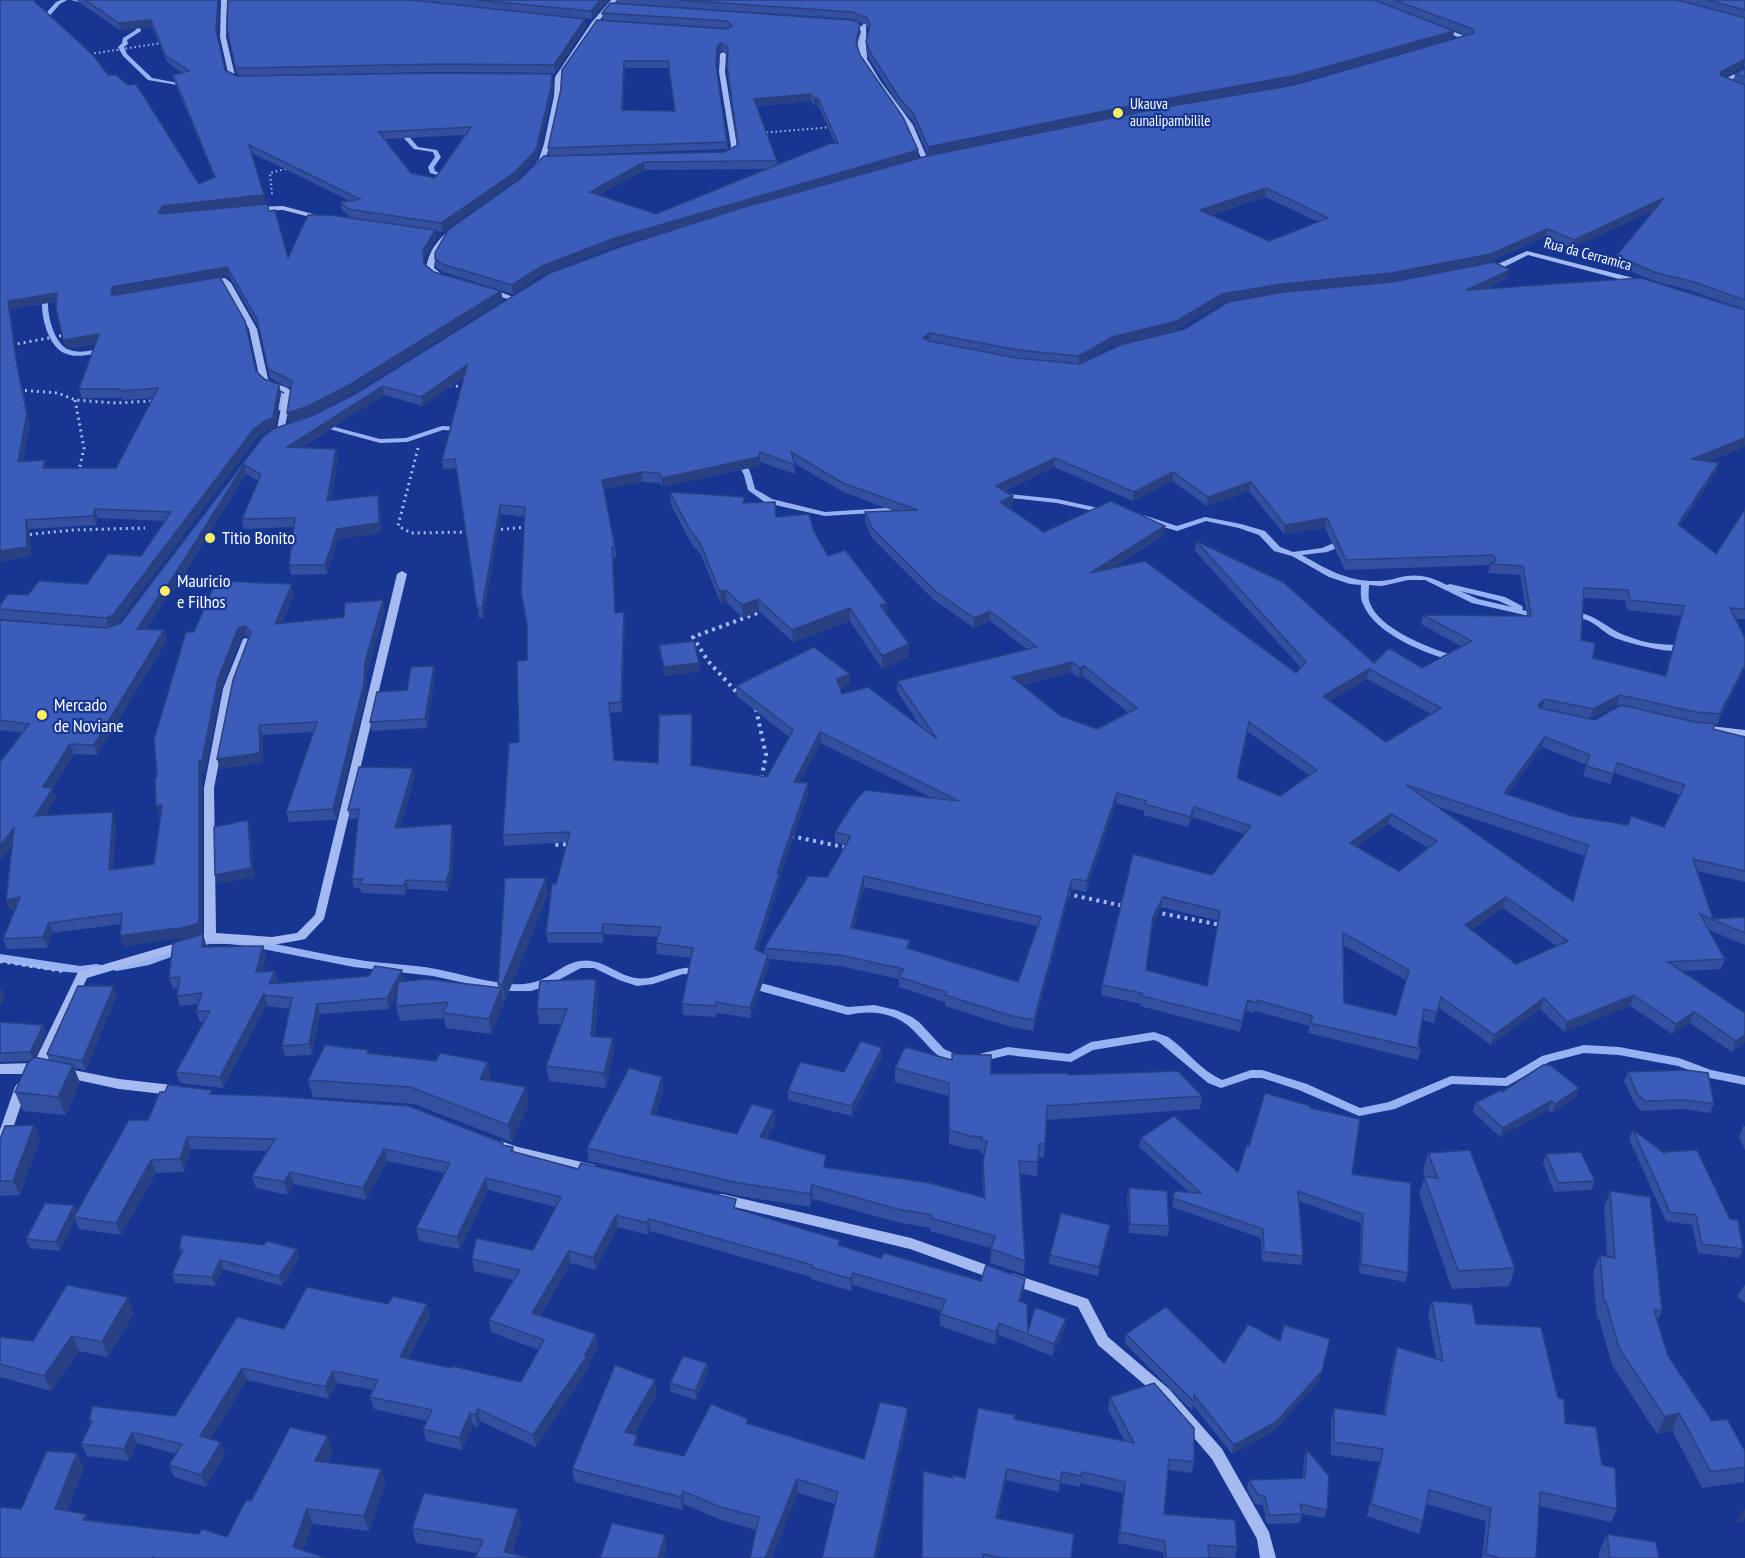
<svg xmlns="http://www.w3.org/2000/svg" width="1745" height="1558" font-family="'PT Sans Narrow',sans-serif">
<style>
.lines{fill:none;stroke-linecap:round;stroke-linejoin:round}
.stream{fill:#97b2f3;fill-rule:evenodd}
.path-far2{stroke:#a5baf0;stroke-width:2;stroke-dasharray:1.5 3;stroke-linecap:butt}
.path-far1{stroke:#a5baf0;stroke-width:3;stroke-dasharray:2 4;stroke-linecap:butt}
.path{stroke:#a5baf0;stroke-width:4;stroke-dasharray:3 4.5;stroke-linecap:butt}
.minor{fill:#a5baf0;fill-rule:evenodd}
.wall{fill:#334f9f;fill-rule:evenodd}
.shaded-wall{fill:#294082}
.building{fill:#3b5cb9;stroke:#294082;stroke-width:1.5;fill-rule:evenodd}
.poi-dot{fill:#ffed64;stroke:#163692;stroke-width:2}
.labels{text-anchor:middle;stroke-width:4.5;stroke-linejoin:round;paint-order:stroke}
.far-poi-label{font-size:15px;fill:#fff;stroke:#163692;text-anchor:start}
.far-street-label{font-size:15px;fill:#fff;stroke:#163692}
.poi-label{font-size:18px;fill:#fff;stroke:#163692;text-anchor:start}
</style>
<rect width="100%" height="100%" fill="#163692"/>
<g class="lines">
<path class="stream" d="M61,0H67L60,4L44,22H40V20L56,2Z
M71,0H79L93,4L91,5Z
M869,15L873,16L864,29L865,32L860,49L864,57L861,59L858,57L854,49L861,32L860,29Z
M136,18L138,19L141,31L127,40L128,44L124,47L127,54L152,78L189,85V87L148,80L123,56L118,47L122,43L123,38L136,30L134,19Z
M398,132H405L418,147L437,150L441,157L434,167L435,171L451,177V179L430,173L428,167L435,157L433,152L414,149L401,135L398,134Z
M46,292L49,294C45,309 53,345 70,350C80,354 94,350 104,348L106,349V351C93,354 77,359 64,353C47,345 39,311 43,294Z
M269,389L283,393L286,398L285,408L297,417L380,439L406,438L442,426L462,427L466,429L462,431L443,430L407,442L380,443L293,419L279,410L278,409L280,398L278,395L267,392V390Z
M737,457H740C749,463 752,478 755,489L772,499L825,512L903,507L907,509L903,511L825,516L766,503L748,490L744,475L736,459Z
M998,493L1057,499L1103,509L1107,511L1103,513L1057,503L1001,497H998Z
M1137,515H1143L1177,526L1205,517L1241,524L1265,531L1280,547L1293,552L1322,548L1341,540H1347L1348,542L1347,544L1327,552L1302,555C1328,570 1348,582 1380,581C1389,581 1398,577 1407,576C1422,574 1433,578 1447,585L1450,584L1505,597L1522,606L1523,608L1522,610L1541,614L1542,616L1538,618L1472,603L1425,580H1408L1382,586L1369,585C1369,590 1368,595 1369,600C1376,629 1434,650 1459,657L1460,659L1456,662L1453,661C1424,653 1375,634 1363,604C1360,598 1361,591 1361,585L1350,584L1329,577L1292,556L1274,551L1259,535L1239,528L1206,521L1177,531L1137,519ZM1460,591L1499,601L1512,607L1478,599Z
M1570,613C1593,610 1606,629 1627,636C1637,640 1648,643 1659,644C1668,645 1680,644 1687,649C1676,656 1626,643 1613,637C1603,632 1595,622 1584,619C1580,617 1575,618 1570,617L1569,615Z
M228,937C271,941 311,953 354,959C381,964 409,964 436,969C461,974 486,982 512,984C524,985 536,983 547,977C558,971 567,963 580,961C601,957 616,975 636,978C659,982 675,962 703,969L704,972L703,975L683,974L653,984L637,986L619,980L594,968H581L547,986L531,991H512L483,987L433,976L354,967L247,946L228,944H210L194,947L191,946L189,944L191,942L210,938Z
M181,946L185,948L186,950L185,952L149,965L117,971L113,970L112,967L113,964L148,958Z
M0,954L80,966L97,964L101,965L102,968L101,971C74,977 29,966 0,962Z
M750,980L848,1007L874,1005L896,1010L912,1017L919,1022L944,1049L966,1059L967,1062L966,1065C941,1070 923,1036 906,1024C890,1012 867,1010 848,1015L746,987L745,984L746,981Z
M1154,1032C1158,1034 1164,1035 1168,1037C1187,1050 1200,1070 1222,1080L1251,1070H1262L1307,1084L1360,1108L1389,1102L1451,1076L1505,1078L1542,1056L1584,1045L1619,1047L1679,1058L1711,1070L1745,1077V1085L1710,1078L1678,1066L1619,1055L1584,1053L1549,1062L1507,1086L1452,1084L1395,1109L1359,1116L1299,1090L1262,1078H1251L1221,1088L1208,1083L1159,1042L1154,1040L1093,1050L1071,1062L1008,1055L975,1063L971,1062L970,1059L971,1056L1008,1047L1069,1054L1091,1042Z"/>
<path class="path-far2" d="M90,54L162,43
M762,133L832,127
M272,194L270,173L289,168"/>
<path class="path-far1" d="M0,347L65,335
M450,385L466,388
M19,390L58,393L75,400L116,403L153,401
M75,400L84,448L79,470
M418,448L398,526L411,533L470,532
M495,530L527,527
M24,535L73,530L145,528"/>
<path class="path" d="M741,697L708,661L693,637L763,611
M756,709L766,755L761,780
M791,836L848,848
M556,838L555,845L571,844
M1067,894L1124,906
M1155,912L1221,925
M0,961L63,971"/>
<path class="minor" d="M221,0H227L226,37L235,76L243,80L240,82L229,77L220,37Z
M611,0H617L596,24L561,77L560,96L550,144L545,160L536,169H532V167L539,159L544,144L554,96L555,77L592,22Z
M845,22L866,27L867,59L881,82L913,125L928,160L927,161L922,160L907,125L875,83L861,59L859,51L862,35L860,28L845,24Z
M1441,27L1470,38L1471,39L1460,41L1461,38L1439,30L1438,29Z
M723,52L726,54L725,72L737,146L735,153L725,157L722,155L730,151L731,146L719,72L720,54Z
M1745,68V72L1725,83L1720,82Z
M283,206L324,217L325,218L322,220L283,210L255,211L252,209L255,207Z
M453,227L459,228C446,240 435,250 434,268L444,276L437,278L426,269C428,251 439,238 453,227Z
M1527,251L1645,281L1646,283L1642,285L1528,255L1502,268L1487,269L1483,267L1487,265L1498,264Z
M225,278L231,283L257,329L268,379C275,386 285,384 292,392L284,431H278L277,429L284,392L267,386L260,380L249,329L223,282L209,284L205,282L209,280Z
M486,289H492L516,298L512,300L486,293Z
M402,571L407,574L324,919L305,939L301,940L272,945L210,941L87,978L43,1071L38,1074H0V1064L34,1063L78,972L204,935V788L223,689L243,639L246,638L251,641L233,689L214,788L216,933L272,937L297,933L315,915L397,574Z
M1701,725L1745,730V736L1697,730L1696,728L1697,726Z
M63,1068L119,1079L181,1086L185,1088L187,1091L185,1094L181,1096L119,1089L59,1076L57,1073L59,1070Z
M21,1082L25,1084L27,1087L6,1149L5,1153L0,1154V1130L15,1087L17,1084Z
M501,1141L518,1147L590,1164L595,1165L596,1169L595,1173L590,1174L516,1157L496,1150L495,1146L496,1142Z
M722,1194L911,1238L1001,1270L1003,1274L1001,1278L996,1280L910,1249L722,1204L717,1203L715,1199L717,1195Z
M1011,1273L1088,1299L1108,1337L1169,1389L1222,1449L1269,1532L1276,1558H1260L1257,1539L1212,1459L1159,1397L1098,1345L1078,1307L1006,1283L1004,1279L1006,1275Z"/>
</g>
<path class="wall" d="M0,0L108,75L199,184L214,177L175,83L173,75L182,73L167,62L152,27L120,30L76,0H219L218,37L225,70L237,76L553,81L552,96L537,158L515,181L442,232L435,231L436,239L424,260L425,264L434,272L501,291L503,300L351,394L308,416L289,423L291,389L270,378L259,328L229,276L220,277L256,371L281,393L275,427L267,430L255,440L116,625L121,623L263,437L314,415L687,225L616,246L543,274L513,294L443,272L436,267L435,259L520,179L724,152L737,146L727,72L728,54L722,50L718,54L717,69L728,149L549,156L548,148L561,89L562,70L728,28L603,20L602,13L610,3L860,32L857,45L860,55L918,158L846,178L1294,85L1466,35L1398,9L1454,31L1453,38L1291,84L1159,108L928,155L913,121L900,107L870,60L866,50V42L869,30L867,25L852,19L617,3V0H1745V18L1701,6L1745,18V67L1744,66L1724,77L1734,80L1735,74L1745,68V310L1692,291L1655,281L1614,265L1616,256L1654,210L1572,248L1545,237L1489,262L1390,282L1508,278L1486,289L1740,449L1708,461L1716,472L1680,526L1716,554L1745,509V619H1735L1745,668L1717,725L1695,722L1713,730L1745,737V882L1697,871L1713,919L1745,917V945L1709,930L1725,959L1721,969L1682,971L1745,1042L1732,1052L1690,1023L1672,1034L1630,1006L1564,1032L1540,1009L1491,1045L1438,1007L1434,1023L1422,1020L1418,1044L1421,1049L1418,1060L1308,1033L1310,1026L1255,1011L1254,1013L1246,1011L1240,1032L1140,1006L1141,1004L1101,995L1102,985L1133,854L1212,875L1244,834L1193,817L1188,827L1144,815V811L1116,803L1086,892L1071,889L1033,1031L1011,1027L945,1006V1002L899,987V979L840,966L769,959V965L750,1018L717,1013L716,1017L683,1015L682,1004L691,958L657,954L656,943L658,937L604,934L603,943H548L546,933L556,884L567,842L504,846L503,835L519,742L527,660V627L521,592L524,517L501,514L483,618H479L457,468L443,469L442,460L464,377L423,406L384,395L303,447L336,449L338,458L331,500L378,495L380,505L381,533L338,539L327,574L291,575L289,565L294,527L244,529L242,519L258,481L246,474L171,595H168L146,629L164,630L167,640L97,755L74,754L53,788L56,798L45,816L116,823L113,870L154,864L161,816H159L157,777L194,632L294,594L282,623L344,617L385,610L367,672L366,693L336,820L289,822L286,812L314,732L262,735L263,763L220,769L249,637L247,636L241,638L221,689L205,771L202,772V933L178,940V938L124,946L121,924L53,933L47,948L7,949L3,939L15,909L10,910L6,900L12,846L0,861V762L23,733L0,730V620L107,628H109L0,619V605L28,595L87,584L141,556L165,521L98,518L96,525L29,529L31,556L0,562ZM625,68H668L675,111L623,110ZM811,101L814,105H818L835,143L777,165V161L757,106ZM465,135L435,178L411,173L385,139ZM252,153L348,200L340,202L342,210L350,217L288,258L266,204ZM769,169L656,214L599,195L644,170ZM1265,197L1318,222L1269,241L1211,215ZM1283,293L1185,329L1079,364L1111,346L1176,330L1221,303ZM56,302L66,349L95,344L79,389L82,398H122V400L153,398L116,468H47L23,462L30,423L18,369L10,309ZM760,462L795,474L794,463L843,492L894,511L865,512V522L872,538L934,600L974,628L990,621L1027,649L897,681V691L922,729L842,694L840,688L850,684L736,686L737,696L789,737L767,777L692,765V714L658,763L614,760L610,713L622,712L625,622L615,613L613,557H616L615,547L604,489L642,482L660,483L662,487L759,466ZM1054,467L1133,501L1172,481L1207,506L1249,491L1284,534L1325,528L1345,570L1490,565L1488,573L1520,575L1527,616L1423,615L1421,624L1462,647L1422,668L1374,663L1196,541L1195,551L1301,668L1296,673L1112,568L1163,536L1165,526L1044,532L1009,507L1012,506L1004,491ZM1583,598L1625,600L1627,610L1681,616L1665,676L1593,658L1581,640ZM1071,672L1079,678L1083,676L1129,713L1097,729L1061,716L1022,685ZM1367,679L1431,714L1386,742L1330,701ZM1616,705L1621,706L1595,720L1590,719ZM1248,732L1309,775L1280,796L1237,778ZM821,743L932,798L835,832V842L846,845L827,877L764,948V953L758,950L779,884V879L808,794V783H799ZM1542,747L1586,765L1583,776L1610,784L1614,773L1680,795L1664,827L1628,825L1572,816L1508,794ZM1436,806L1585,856L1573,901ZM1388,824L1428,848L1399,871L1357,847ZM864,887L1037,926L1018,982L910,949L854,928ZM1161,907L1219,921L1207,986L1146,970L1152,928ZM1503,908L1557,946L1516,964L1471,930ZM1343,945L1406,980L1396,1015L1344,1003Z
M228,0H608L592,19L511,11L586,26L555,73L441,72L241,76L237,74L227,29Z
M670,492L745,503L776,517L814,531L828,556L887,603V614L909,644L908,657L882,669L850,621L793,642L759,611L743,618L727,603L721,604L701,555L691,543L671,505Z
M659,645L699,663L700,671L665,676L660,654Z
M434,666L435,675L427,728L372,731L370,722Z
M413,768L415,776L400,828L454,833L452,879L448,891L408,889L405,895L361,893L360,888H354L352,879L358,818L350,819L348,810Z
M548,894L505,1001L503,1000L504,1003L491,1034L446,1028L444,1018L400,1021L396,1006L397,994L389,1009L320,1014L312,1055L285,1056L282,1046L289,1009L267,1006V1004L223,1088L180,1083L176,1072L204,1022H200L196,1011L198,1004L180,1006L177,996L178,988L173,989L169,978L206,944V947L263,946L266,956L262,972L275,971L278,982V983L404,981L498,988V984Z
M596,979L598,994L595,1036L613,1038L614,1053L606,1088L549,1081L546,1066L561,1024H539L537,1009Z
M114,986L117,995L86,1070L74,1068L80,1083L66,1115L23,1111L15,1092L30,1061L0,1062V1022L43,1025L46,1034L35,1057L49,1060L47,1054Z
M882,1048V1057L852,1116L788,1100V1091L844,1072Z
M369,1053L491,1079V1081L529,1104L512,1142L414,1104L313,1097L308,1080Z
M895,1068L991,1074L1068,1075L1202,1096L1200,1109L1046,1120L1044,1158L1038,1157L1037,1176L1020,1174L1025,1261L1024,1274L990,1263L991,1248L930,1231V1228L897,1222L813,1199L810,1207L740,1196L589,1161L587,1148L662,1077L663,1091L656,1115L737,1134L775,1124L767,1139L826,1167L984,1198L982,1174L985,1154L981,1153V1150L969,1149L949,1144V1096L895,1082Z
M1628,1072L1714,1104L1710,1113L1683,1109L1641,1111L1635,1104L1624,1081Z
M1502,1092L1576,1097L1552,1113L1548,1110L1500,1137L1473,1112L1475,1103Z
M214,1094L513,1147L514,1152L737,1209L840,1246L881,1258L1024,1291L1021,1302L1028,1332L1066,1319L1064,1331L1052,1356L999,1335L995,1345L940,1326V1314L942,1311L853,1285L851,1291L811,1279V1277L650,1231L648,1235L618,1227L595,1270L571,1263L540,1316L598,1346L588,1365L589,1368L536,1447L480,1421L478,1427L473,1425L462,1450L426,1441L423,1429L427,1421L374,1409L370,1397L374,1390L337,1383L329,1399L247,1380L210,1439L225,1454L206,1487L174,1477L169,1465L176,1454L137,1443L129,1461L87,1456L81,1444L91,1424L89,1421L175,1416L284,1329L388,1304H427L430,1316L408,1359L521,1382L539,1350L491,1332L489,1320L513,1280L474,1271L472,1259L533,1250L556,1207L488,1190L460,1249L419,1241L416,1228L445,1173L387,1161L366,1200L294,1184L288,1195L256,1188L252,1176L268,1151L191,1149L184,1172L156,1173L121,1235L79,1229L75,1219L60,1251L30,1248L26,1239L74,1205L77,1212L148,1120Z
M1310,1108L1352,1174L1408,1273L1405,1282L1359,1273L1361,1223L1299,1201L1303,1256L1301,1265L1262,1261L1261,1238L1172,1207L1175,1191L1189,1192L1139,1147L1141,1138L1238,1172L1249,1146Z
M1743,1126H1745V1150L1739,1137Z
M1633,1130L1663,1153L1664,1152L1743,1249L1739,1258L1698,1253L1692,1225L1666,1221L1629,1139Z
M0,1139H40L20,1195L0,1196Z
M1428,1153L1515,1268L1509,1286L1452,1289L1419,1194L1425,1176L1423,1171Z
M1546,1154L1595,1181L1591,1190L1554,1192L1543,1163Z
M1129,1188L1169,1226L1168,1236L1129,1233L1127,1197Z
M1610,1191L1662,1311L1657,1321L1668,1356L1712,1421L1745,1451L1744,1482L1702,1488L1672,1430L1657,1434L1612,1365L1599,1319H1597L1593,1272L1600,1255L1607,1256L1604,1208Z
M1110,1225L1109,1234L1098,1276L1049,1264L1050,1255Z
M179,1249H297L299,1258L282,1286L223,1269L215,1286L175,1283L172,1274L181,1254Z
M1745,1285V1303L1737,1297L1742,1288Z
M128,1297L134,1313L108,1357L79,1351L51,1391L0,1377V1337L33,1341Z
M1432,1301L1476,1324L1558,1398L1565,1423L1602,1465L1617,1509L1611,1522L1539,1506L1536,1558H1482L1486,1521L1427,1504L1423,1521L1419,1534L1367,1516L1379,1462L1331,1455V1421L1334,1408L1383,1415L1393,1360L1397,1347L1436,1359L1428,1314Z
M1126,1334L1224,1363L1320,1380L1274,1431L1232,1454L1193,1405L1192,1411L1125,1343Z
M707,1363L708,1372L696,1400L671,1392L670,1383Z
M657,1394L634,1434L637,1435L639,1446L684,1456L749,1424L864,1459L908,1421L835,1504L798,1493L756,1530L721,1520L684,1504L682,1510L575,1482L572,1469Z
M1110,1397L1194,1462L1192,1473L1168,1470L1164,1514L1237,1547L1235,1558L1209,1557V1558H1164L1163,1552L1118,1543L1123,1493L1080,1483V1487L1060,1483L1059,1492L1006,1480L998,1518L1071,1558H922L953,1478H965L1015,1419L1125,1442L1108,1409Z
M1307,1450L1327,1510L1324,1518L1302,1514L1300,1523L1267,1524L1263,1505L1255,1504L1247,1488L1249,1480L1303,1478L1304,1458Z
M333,1451L327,1463L381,1469L385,1484L369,1531L313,1524L303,1550L326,1558H0L21,1509L84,1468L67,1511L86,1514L89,1520L199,1534L227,1537L251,1501Z
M518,1509L521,1523L512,1554L477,1553L416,1543L412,1528Z
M1607,1534L1659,1558H1599V1552Z"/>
<path class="shaded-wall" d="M218,0H219L218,38L216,30Z
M601,0H608L592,19L591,11Z
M585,19L586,26L555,73L554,65Z
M151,20L152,27L120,30L119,23Z
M860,25V32L856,50V42Z
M1454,31L1453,38L1291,84L1159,108L928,155V147Z
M721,43L722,50L718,54L717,72V47Z
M1745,59L1744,66L1719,80L1721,72Z
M624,61L625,68L622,117V110Z
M552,74L553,81L552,96L537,158L515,181L442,232L441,223Z
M811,94V101L754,106V99Z
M814,98H818V105H814Z
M918,150V158L616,246L543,274L513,294L512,285L542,266L615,238Z
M644,162V170L591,200L590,192Z
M1266,188L1265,197L1199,218L1200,210Z
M264,195L266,204L160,221L158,212L163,206Z
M1664,198L1662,207L1572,248L1574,240Z
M1547,229L1545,237L1489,262L1390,282L1282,293L1221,303L1176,330L1111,346L1078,365L1079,356L1112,337L1222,294Z
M435,230L436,239L424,260L423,251Z
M227,267L229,276L115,296L111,295L112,287Z
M1510,270L1508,278L1464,299L1466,290Z
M501,291L503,300L351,394L308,416L289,423L287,413Z
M57,293L59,301L10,309L18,369L30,423L21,471L18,462L16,360L8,301Z
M930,333L929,342L923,338Z
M99,334L101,343L66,349L63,340Z
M467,365L468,374L423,406L421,397Z
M279,384L281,393L275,427L267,430L255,440L116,625L109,628L106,618Z
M383,386L384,395L289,456L287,447Z
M1745,438V446L1740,449L1689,468L1692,459Z
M336,449L338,458L329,510L327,501Z
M760,452V462L759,466L662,487V478Z
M1055,458L1054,467L995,495L996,486Z
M45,460L48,470L43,468Z
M1719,463L1716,472L1675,534L1678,524Z
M244,465L246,474L171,595L168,585Z
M642,472V482L603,489L602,480Z
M1173,472L1172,481L1133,501L1134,492Z
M1251,482L1249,491L1207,506L1208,497Z
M378,495L380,505L381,533L338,539L327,574L325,565L337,529Z
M1013,496L1012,506L1000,511V502Z
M500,505L501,514L483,618L482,608Z
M95,509L98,518L96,525L93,516Z
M1327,518L1325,528L1284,534L1285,525Z
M26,520L29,529L31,556L0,562V551Z
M1165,526L1163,536L1089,583L1090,573Z
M292,584L294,594L277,633L275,624Z
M166,585L168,595L139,638L137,629Z
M726,590L727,603L721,604L720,592Z
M758,599L759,611L743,618L742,605Z
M383,600L385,610L367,672L366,693L336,820L333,809L365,662Z
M887,603V616L880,605Z
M850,608V621L793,642L792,630Z
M990,611V621L974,628V618Z
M624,612L625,622L622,712L621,702Z
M245,626L247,636L241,638L221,689L205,771L202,772V933L178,940V938L124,946L120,936L199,923V761L218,679L238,628Z
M164,630L167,640L97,755L94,745Z
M909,644L908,657L882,669V656Z
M1072,662L1071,672L1012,687V677Z
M699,663L700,671L665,676L664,667Z
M1745,665V668L1717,725L1720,714Z
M434,666L435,675L427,728L425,719Z
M1084,666L1083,676L1079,678L1080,668Z
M1369,669L1367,679L1321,706L1323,696Z
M850,674V684L838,689L837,679Z
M1620,695L1616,705L1590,719L1593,709Z
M1545,699L1542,709L1535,715L1538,705Z
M692,714L693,724L692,775L691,765Z
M259,725L262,735L263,763L220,769L217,759Z
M820,732L821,743L794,792V782Z
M1545,737L1542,747L1501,803L1504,793Z
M70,744L74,754L53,788L56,798L39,827L35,816L43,787Z
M413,768L415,776L397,837L395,828Z
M808,783V794L779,879V884L755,959V949L777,873Z
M1117,793L1116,803L1086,892L1087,881Z
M162,805L165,815L159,816L156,806Z
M1194,807L1193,817L1188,827L1190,817Z
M113,812L116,823L113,881L109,870Z
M1391,814L1388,824L1348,854L1350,843Z
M248,820L251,829L254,877L218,884L215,875Z
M452,824L454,833L452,879L448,891L446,882Z
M14,828L18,839L0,861V846Z
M864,876V887L852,938L851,928Z
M546,878L548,894L505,1001L502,985Z
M1072,879L1071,889L1033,1031L1034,1020Z
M406,880L408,889L405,895L404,886Z
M20,897L24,908L10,910L6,900Z
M1163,897L1161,907L1152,928L1153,917Z
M1506,897L1503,908L1463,936L1465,925Z
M49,923L53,933L47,948L43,937Z
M603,924L604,934L603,943L602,933Z
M203,934L206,944V958L202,947Z
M263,946L266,956L259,983L256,972Z
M768,955L769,965L750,1018V1008Z
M402,970L404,981L389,1009L387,998Z
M275,971L278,982L272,995L269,984Z
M596,979L598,994L593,1050L591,1036Z
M114,986L117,995L86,1070L82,1061Z
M1,988L5,997L0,1007V990Z
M501,988L504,1003L491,1034L489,1019Z
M264,993L267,1004L223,1088L220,1077Z
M1634,995L1630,1006L1564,1032L1567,1022Z
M1544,998L1540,1009L1491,1045L1494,1035Z
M1248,1000L1246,1011L1240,1032L1242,1021Z
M317,1004L320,1014L312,1055L309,1044Z
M1694,1012L1690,1023L1672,1034L1676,1024Z
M43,1025L46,1034L34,1061L30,1052Z
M1745,1035V1042L1732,1052L1736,1041Z
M613,1038L614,1053L606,1088L604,1073Z
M882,1048V1057L852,1116V1106Z
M488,1062L491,1079L483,1096L480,1079Z
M73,1065L80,1083L66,1115L58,1097Z
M662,1077L663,1091L652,1127L651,1114Z
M526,1087L529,1104L512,1142L508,1125Z
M1579,1088L1576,1097L1552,1113L1555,1104Z
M1551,1101L1548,1110L1500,1137L1503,1128Z
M774,1110L775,1124L761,1150L760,1137Z
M34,1125L40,1139L20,1195L13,1181Z
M187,1137L191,1149L184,1172L180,1159Z
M384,1149L387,1161L366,1200L363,1188Z
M151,1160L156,1173L121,1235L116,1223Z
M290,1172L294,1184L288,1195L284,1182Z
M486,1178L488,1190L460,1249L457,1237Z
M812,1185L813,1199L810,1207V1194Z
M74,1205L77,1214L74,1217L75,1219L60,1251L56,1242Z
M616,1215L618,1227L595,1270L593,1258Z
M649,1219L650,1231L648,1235L647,1223Z
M1110,1225L1109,1234L1098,1276L1099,1267Z
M297,1249L299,1258L282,1286L279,1276Z
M569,1251L571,1263L534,1325L532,1313Z
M220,1260L223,1269L215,1286L212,1277Z
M853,1273V1285L851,1291V1279Z
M1025,1279L1024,1291L1018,1313L1019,1301Z
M128,1297L134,1313L108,1357L102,1342Z
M427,1304L430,1316L403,1369L400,1357Z
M1066,1319L1064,1331L1052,1356L1054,1344Z
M999,1323V1335L995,1345L996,1332Z
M596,1334L598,1346L588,1365L589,1368L536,1447L533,1435L585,1355Z
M72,1336L79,1351L51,1391L44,1376Z
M707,1363L708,1372L696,1400L695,1391Z
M242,1368L247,1380L205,1448L200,1436Z
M333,1371L337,1383L329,1399L325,1387Z
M1322,1371L1320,1380L1274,1431L1232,1454L1234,1445Z
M655,1380L657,1394L627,1446L625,1432Z
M908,1408V1421L877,1558H874Z
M478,1409L480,1421L478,1427L475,1415Z
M470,1413L473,1425L462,1450L459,1438Z
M1679,1413L1672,1430L1657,1434L1665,1417Z
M132,1432L137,1443L129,1461L124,1449Z
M637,1435L639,1449L634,1445Z
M328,1436L333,1451L320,1476L315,1461Z
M221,1442L225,1454L206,1487L201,1475Z
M77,1453L84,1468L62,1524L55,1509Z
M381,1469L385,1484L369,1531L364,1516Z
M1007,1469L1006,1480L995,1529L996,1518Z
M797,1479L798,1493L772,1558H765Z
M683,1491L684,1504L682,1510L681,1497Z
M307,1509L313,1524L300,1558L293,1547Z
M518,1509L521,1523L510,1558L504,1552Z
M1743,1509H1745V1517L1743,1521L1735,1523Z
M86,1514L93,1529L83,1520Z
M665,1535L667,1549L664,1558H658Z"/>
<path class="building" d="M0,0H33L93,55L108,75H116L128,85L136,84L199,184L215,177L173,75L189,71L165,55L151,20L119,23L85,0H218L216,30L225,70L237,76L440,73L552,74L551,88L536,150L514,173L441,223L348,209L340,202L360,199L249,145L264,195L163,206L158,212L161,214L267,204L269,211L275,210L288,258L308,215H330L435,230L423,251L424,264L434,272L501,291L349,385L306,407L287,413L292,381L268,369L257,319L227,267L112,287L111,295H116L220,277L245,321L256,371L264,379L279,384L273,418L265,421L253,430L113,615L106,618L0,609V605L8,594L28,595L39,581L87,584L108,554L141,556L171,512L95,509L93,516L26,520L27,547L0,551ZM471,127L435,178L411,173L379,132ZM57,293L56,308L63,340L99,334L79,389H120V391L158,388L116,468H43L45,460L18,462L27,414L16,360L8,301Z
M228,0H412L585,19L554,65L440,64L240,68L235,67L227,29Z
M476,0H601L591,11Z
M679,0H1374L1454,31L1293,76L1159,100L928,147L913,113L900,99L870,52L866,42L870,25L867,18L852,12Z
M1394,0H1678L1745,18V59L1721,72L1720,75L1745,85V300L1694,282L1657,273L1616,256L1664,198L1574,240L1547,229L1491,254L1391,273L1283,284L1222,294L1177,321L1112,337L1079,356L1018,350L930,333L923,338L929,341L1017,358L1080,364L1120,345L1185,329L1228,302L1284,292L1392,282L1494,262L1510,270L1466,290L1641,278L1745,310V438L1692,459L1719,463L1678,524L1716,554L1745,509V609L1730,608L1745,638V665L1720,714L1696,712L1620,695L1593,709L1545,699L1538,705L1540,708L1595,720L1621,705L1695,722L1715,724L1713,729L1745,737V871L1693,859L1713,919L1745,917V933L1700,914L1725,959L1668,962L1745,1013V1035L1736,1041L1694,1012L1676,1024L1634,995L1567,1022L1544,998L1494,1035L1441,997L1437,1013L1424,1009L1418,1044L1421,1049L1310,1023L1313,1016L1257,1000L1256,1003L1248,1000L1242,1021L1142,996V993L1102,985L1133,854L1212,875L1251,826L1194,807L1190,817L1145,804L1146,801L1117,793L1087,881L1072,879L1034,1020L1012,1016L945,995L946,992L899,977L904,969L839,955L764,948L808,876L827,877L851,836L835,832L852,805L865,790L959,801L820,732L794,782L808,783L777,873L779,874L755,949L768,955L750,1008L716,1002V1006L682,1004L693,948L656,943L661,927L603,924L602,933H546L552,884H556L570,832L503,835L509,743L519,742L517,661L527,660V624L521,592L525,507L500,505L482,608H477L455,459L442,460L467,365L421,397L383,386L287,447L336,449L327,501L378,495L379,523L337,529L325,565H289L295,518L242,519L261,474L244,465L168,585H166L137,629L164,630L94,745L70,744L43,787L53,788L35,816L113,812L109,870L154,864L162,805L156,806L155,777H157L154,739L186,632H194L216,581L292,584L275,624L344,617L345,603L383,600L365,662L364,683L333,809L286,812L317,722L259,725L260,753L217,759L233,680L251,632L245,626L238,628L218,679L202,761H199V923L175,930V928L120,936L122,913L49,923L43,937L3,939L20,897L6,900L14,828L0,846V762L29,724L0,720V620L107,628L121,623L263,437L273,429L314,415L357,393L550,273L623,246L741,208L927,156L1160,108L1294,85L1474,33L1473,29ZM1266,188L1328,218L1269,241L1200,210ZM760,452L795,465L791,452L843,483L918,510L865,512L872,528L934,590L974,618L990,611L1037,647L897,681L937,739L868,687L842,694L837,679L850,674L814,647L736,686L793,730L767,777L691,765L692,714L659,715L658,763L614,760L609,703L621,702L624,612L615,613L612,547H615L602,480L642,472L659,473L662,478L759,457ZM1055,458L1134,492L1173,472L1208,497L1251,482L1285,525L1327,518L1346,560L1493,555L1496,560L1490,564L1523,566L1531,616L1423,615L1472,641L1422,668L1389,648L1374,663L1283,582L1196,541L1306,662L1296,673L1145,561L1090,573L1165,526L1111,501L1044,532L1000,502L1013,496L996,486ZM1584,588L1628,590L1630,600L1684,606L1666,676L1593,658L1595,643L1581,640ZM1072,662L1080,668L1084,666L1137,708L1097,729L1061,716L1012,677ZM1369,669L1441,708L1386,742L1323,696ZM1249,722L1317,770L1280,796L1237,778ZM1545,737L1590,755L1586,766L1614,774L1617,763L1685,785L1664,827L1631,816L1628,825L1572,816L1504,793ZM1406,785L1588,845L1573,901ZM1391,814L1437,841L1399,871L1350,843ZM864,876L1041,917L1018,982L907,948L910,940L851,928ZM1163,897L1220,911L1207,986L1146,970L1153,917ZM1506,897L1568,941L1516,964L1465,925ZM1343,933L1409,970L1396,1015L1344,1003Z
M1707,0H1745V10Z
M610,3L851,20L858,22L860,25L856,42L860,55L903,117L918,150L615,238L542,266L512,285L442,264L435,259V253L448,230L520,179L544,156L724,152L738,145L727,65L728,47L721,43L717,47L716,65L727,142L548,148L561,89L562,70L597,20L727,29L732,26L727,21L602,13ZM624,61H668L675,111L622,110ZM811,94L814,98H818L838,143H831L656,214L590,192L644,162L777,161L754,99Z
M1745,68V77L1735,74Z
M670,492L745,497L743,503L775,502L776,517L809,514L814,531L828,556L845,550L887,603L880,605L909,644L882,656L850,608L792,630L758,599L742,605L726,590L720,592L700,543L690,530Z
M694,641L699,663L664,667L659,645Z
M434,666L425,719L370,722L377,692L407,690L411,667Z
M359,767L413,768L395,828L452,824L450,870L446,882L406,880L404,886L359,884L363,879H352L359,809L348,810Z
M248,820L251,868L215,875L214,827Z
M505,878H546L502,985L498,984Z
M203,934L202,947L263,946L256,972L275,971L269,984L369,976L375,966L402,970L387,998L317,1004L309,1044L282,1046L292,998L264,995V993L220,1077L176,1072L210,1011H196L202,993L177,996L180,977L169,978L173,943Z
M426,979L501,988L489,1019L443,1013L448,1002L396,1006L398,982Z
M596,979L591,1036L613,1038L604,1073L546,1066L567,1009H537L540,981Z
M78,986H114L82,1061L47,1054Z
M0,1022L43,1025L30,1052L0,1053Z
M861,1041L882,1048L852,1106L788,1091L800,1062L844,1072Z
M325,1045L368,1050L367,1053L436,1061L440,1053L488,1062L480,1079L526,1087L508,1125L410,1087L308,1080Z
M905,1047L952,1060V1054L991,1055V1074L1068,1073V1075L1178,1071L1202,1096L1047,1106L1045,1144H1039L1038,1162L1019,1161L1025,1261L991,1249L995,1236L931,1218L932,1215L897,1209L812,1185L810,1194L739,1183L587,1148L629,1068L662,1077L651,1114L737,1134L752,1104L774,1110L760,1137L826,1155L824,1167L930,1183L985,1198L983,1161L987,1141L982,1140V1137L970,1136L949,1130V1083L895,1068Z
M34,1057L73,1065L58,1097L15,1092L27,1064Z
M1543,1065H1550L1579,1088L1555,1104L1551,1101L1503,1128L1475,1103L1501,1090L1502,1092Z
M1686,1070L1708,1073L1714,1104L1687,1100L1645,1101L1638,1095L1628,1072Z
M168,1085L212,1090L210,1094L272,1096L409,1106L503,1143L502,1145L513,1147L511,1151L578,1169L581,1163L736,1199L734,1208L840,1240L838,1245L881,1258L884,1253L981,1281L986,1265L1025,1279L1019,1301L1027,1304L1028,1332L1035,1307L1066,1319L1054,1344L999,1323L996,1332L940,1314L946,1300L853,1273L851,1279L811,1267L812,1265L649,1219L647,1223L616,1215L593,1258L569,1251L532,1313L596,1334L585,1355L587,1356L533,1435L478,1409L475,1415L470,1413L459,1438L423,1429L432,1410L370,1397L378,1380L333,1371L325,1387L242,1368L200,1436L221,1442L201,1475L169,1465L182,1444L132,1432L124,1449L81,1444L92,1421H89L92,1406L175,1416L237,1317L284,1329L307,1287L388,1304L393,1296L427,1304L400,1357L451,1368L452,1366L521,1382L544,1340L489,1320L520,1270L472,1259L476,1238L533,1250L561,1197L486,1178L457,1237L416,1228L450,1163L384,1149L363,1188L290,1172L284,1182L252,1176L275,1139L187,1137L180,1159L151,1160L116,1223L74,1217L129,1120H148L160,1092H165Z
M1265,1093L1310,1106V1108L1360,1119L1352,1174L1411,1183L1408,1273L1361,1264L1363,1214L1298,1191L1303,1256L1264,1252L1263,1229L1173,1198L1175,1191L1201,1193L1141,1138L1174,1116L1238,1172L1247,1144L1249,1146Z
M34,1125L13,1181H0V1139L5,1126Z
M1633,1130L1665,1154L1664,1152L1697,1150L1730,1219L1738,1220L1743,1249L1702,1244L1696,1215L1670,1212Z
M1470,1150L1515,1268L1458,1271L1424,1176L1438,1178L1428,1153Z
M1581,1152L1595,1181L1558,1183L1546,1154Z
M1129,1188L1167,1191L1169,1226L1130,1224Z
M1610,1191L1650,1197L1662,1311L1654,1310L1668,1356L1712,1421L1727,1419L1745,1451V1467L1711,1472L1679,1413L1665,1417L1619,1348L1606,1302H1604L1600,1255L1615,1258Z
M45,1203L74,1205L56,1242L26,1239Z
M1061,1213L1110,1225L1099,1267L1050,1255Z
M182,1235L264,1245L267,1241L297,1249L279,1276L220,1260L212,1277L172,1274L183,1250L179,1249Z
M67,1285L128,1297L102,1342L72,1336L44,1376L0,1364V1337L33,1341Z
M1432,1301L1472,1304L1476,1324L1541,1327L1558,1398L1564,1399L1565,1423L1596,1427L1602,1465L1615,1468L1617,1509L1540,1492L1536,1558H1500L1486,1554L1491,1508L1429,1490L1423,1521L1371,1504L1383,1449L1334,1442V1408L1385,1415L1397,1347L1443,1361Z
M1166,1307L1224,1363L1248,1324L1280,1341L1284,1325L1330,1339L1322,1371L1276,1422L1234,1445L1194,1395V1402L1126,1334Z
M683,1356L707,1363L695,1391L670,1383Z
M615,1365L655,1380L625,1432L637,1435L634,1445L684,1456L711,1404L748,1419L746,1423L864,1459L880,1402L908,1408L874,1558H822L838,1492L797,1479L765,1558H750L759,1517L720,1507L683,1491L681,1497L572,1469Z
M1154,1383L1194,1428V1462L1169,1459L1164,1514L1235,1520L1237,1547L1208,1545L1209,1558H1166L1165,1541L1120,1532L1125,1482L1082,1472L1081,1476L1062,1472L1060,1481L1007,1469L996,1518L1074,1534L1071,1558H1003L983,1554V1558H922L923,1471L953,1478V1475L965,1478L978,1408L1015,1415L1014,1419L1134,1443L1110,1397Z
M290,1427L328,1436L315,1461L381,1469L364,1516L307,1509L293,1547L326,1558H157L153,1557V1558H0V1507L21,1509L47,1451L77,1453L55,1509L86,1514L83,1520L199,1534L202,1529L227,1537L246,1500L251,1501Z
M1307,1450L1329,1476L1327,1510L1300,1504L1302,1514L1269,1515L1265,1496L1258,1495L1249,1480L1305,1478Z
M424,1493L518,1509L504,1552L531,1558H475L483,1540L412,1528Z
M612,1523L665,1535L658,1558H600Z
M1607,1534L1656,1542L1659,1558H1610Z"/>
<g class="poi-dot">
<circle cx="1118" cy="113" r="6"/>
<circle cx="210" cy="538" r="6"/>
<circle cx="165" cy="591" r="6"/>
<circle cx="42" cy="715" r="6"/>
</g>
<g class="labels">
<g class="far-poi-label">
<text x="1130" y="109">Ukauva<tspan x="1130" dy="17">aunalipambilile</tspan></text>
</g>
<g class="far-street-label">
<text transform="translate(1588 254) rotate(15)" y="5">Rua da Cerramica</text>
</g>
<g class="poi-label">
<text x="222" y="544">Titio Bonito</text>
<text x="177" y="587">Mauricio<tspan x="177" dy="21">e Filhos</tspan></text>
<text x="54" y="711">Mercado<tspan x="54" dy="21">de Noviane</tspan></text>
</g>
</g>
</svg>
